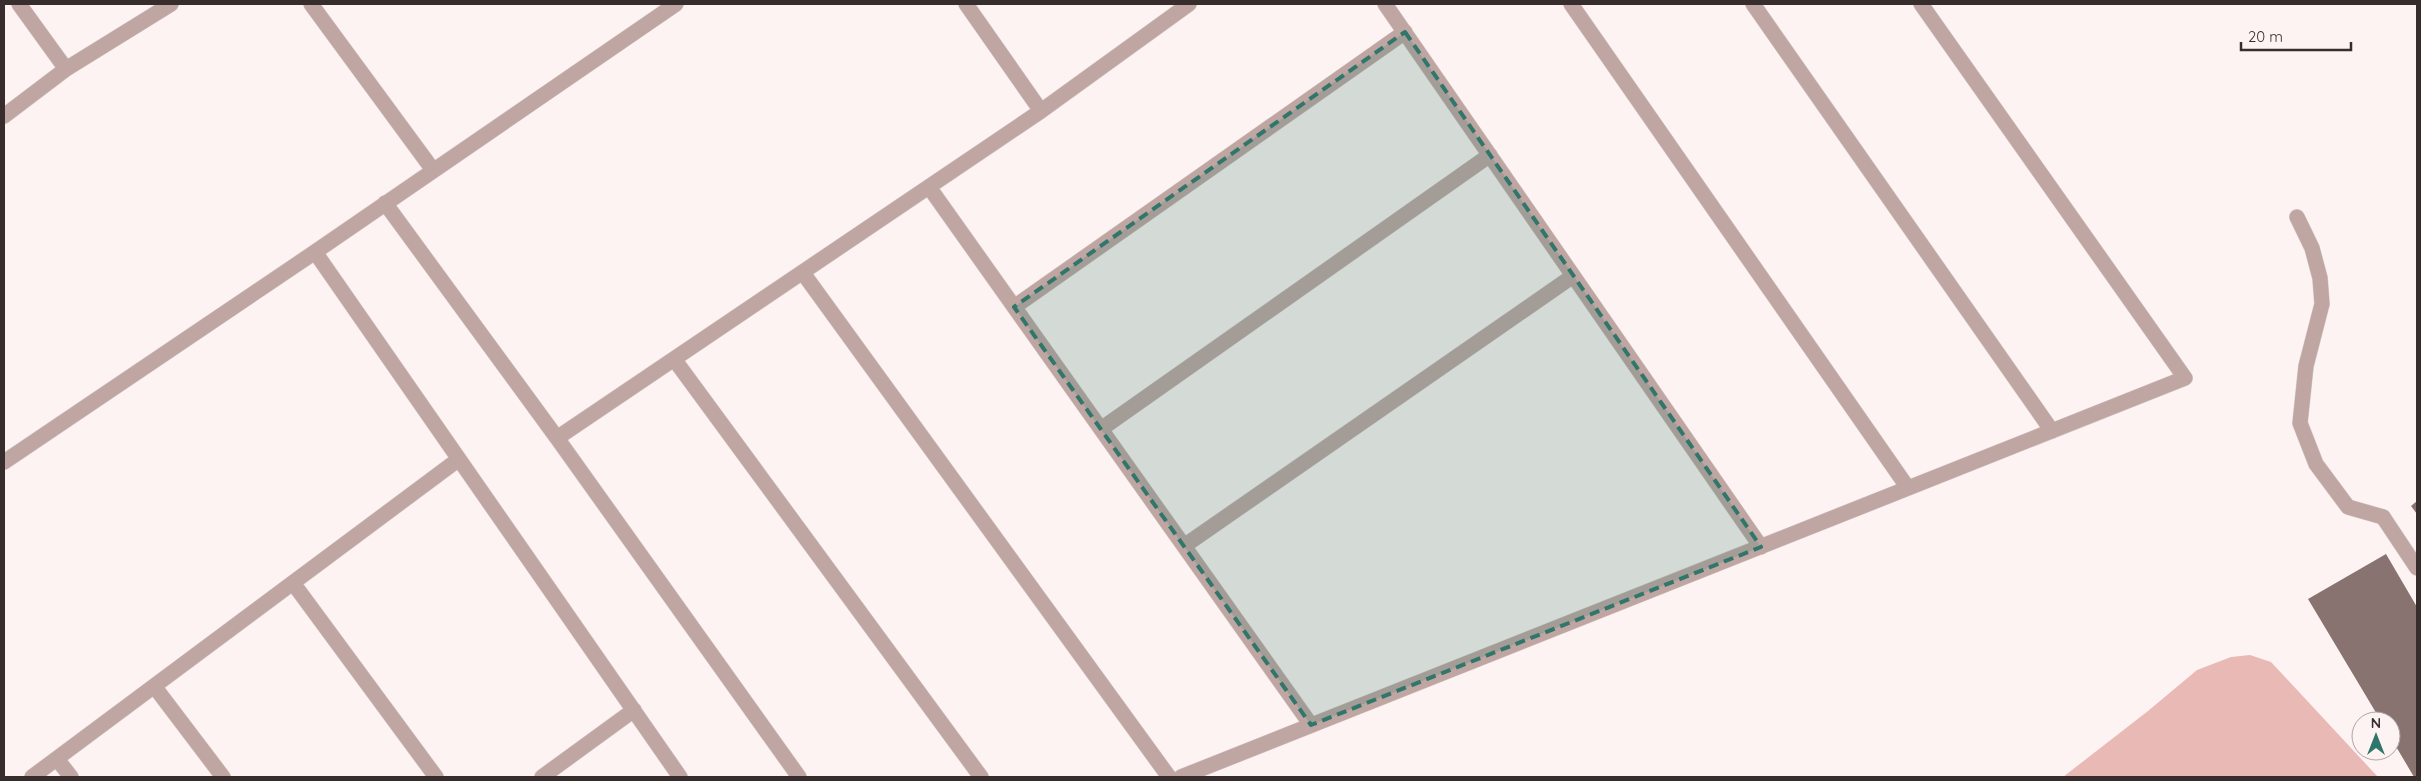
<svg xmlns="http://www.w3.org/2000/svg" width="2421" height="781" font-family="Quicksand,sans-serif">
<style>
.green{fill:#e9bab5}
.building{fill:#887370}
.lines{fill:none;stroke-linecap:round;stroke-linejoin:round}
.lane-casing{stroke:#d9cfce;stroke-width:16}
.street-casing{stroke:#d9cfce;stroke-width:16}
.lane{stroke:#c0a6a3;stroke-width:15}
.street{stroke:#c0a6a3;stroke-width:15}
.marked{fill:#31766a;fill-opacity:0.2;stroke:#31766a;stroke-width:4;stroke-dasharray:10 6;stroke-linejoin:round}
</style>
<rect width="100%" height="100%" fill="#fdf3f2"/>
<path class="green" d="M2250,655L2271,662L2378,777H2063L2148,711L2197,670L2231,657Z"/>
<path class="building" d="M2417,501V514L2411,506Z
M2386,554L2417,607V777H2414L2391,738V721H2381L2308,599Z"/>
<g class="lines">
<defs>
<path id="lane" d="M2297,217L2312,248L2320,278L2322,304L2306,366L2300,423L2316,464L2348,507L2383,517"/>
<path id="street" d="M19,4L66,69
M311,4L433,170
M966,4L1041,111
M1385,4L1761,547
M1571,4L1908,488
M1753,4L2052,431
M4,116L66,69L171,4
M929,187L1311,725
M385,203L557,438
M315,252L680,777
M803,273L1169,777
M1014,307L1405,32
M674,359L981,777
M1101,429L1490,155
M4,462L315,252L676,4
M2383,517L2417,568
M1184,546L1573,276
M293,583L436,777
M154,686L223,777
M57,759L71,777
M32,777L459,459
M542,777L634,710
M799,777L557,438L1041,111L1189,4
M1181,777L2185,378L1921,4"/>
</defs>
<use href="#lane" class="lane-casing"/>
<use href="#street" class="street-casing"/>
<use href="#lane" class="lane"/>
<use href="#street" class="street"/>
</g>
<path class="marked" d="M1405,32L1761,547L1311,725L1014,307Z"/>
<rect width="2421" height="781" fill="none" stroke="#362d2c" stroke-width="10"/>
<g transform="translate(2376 736)"><circle r="24" fill="#fdf3f2" stroke="#ada4a3"/>
<path d="M0-4L9 19L0 12L-9 19Z" fill="#31766a"/>
<text y="-8" font-size="14" font-weight="bold" text-anchor="middle" fill="#362d2c">N</text>
</g>
<path d="M2241 42v8h110v-8" fill="none" stroke="#362d2c" stroke-width="2.5"/>
<text x="2248" y="42" font-size="15" fill="#362d2c" stroke="#fdf3f2" stroke-width="4" paint-order="stroke">20 m</text>
</svg>
